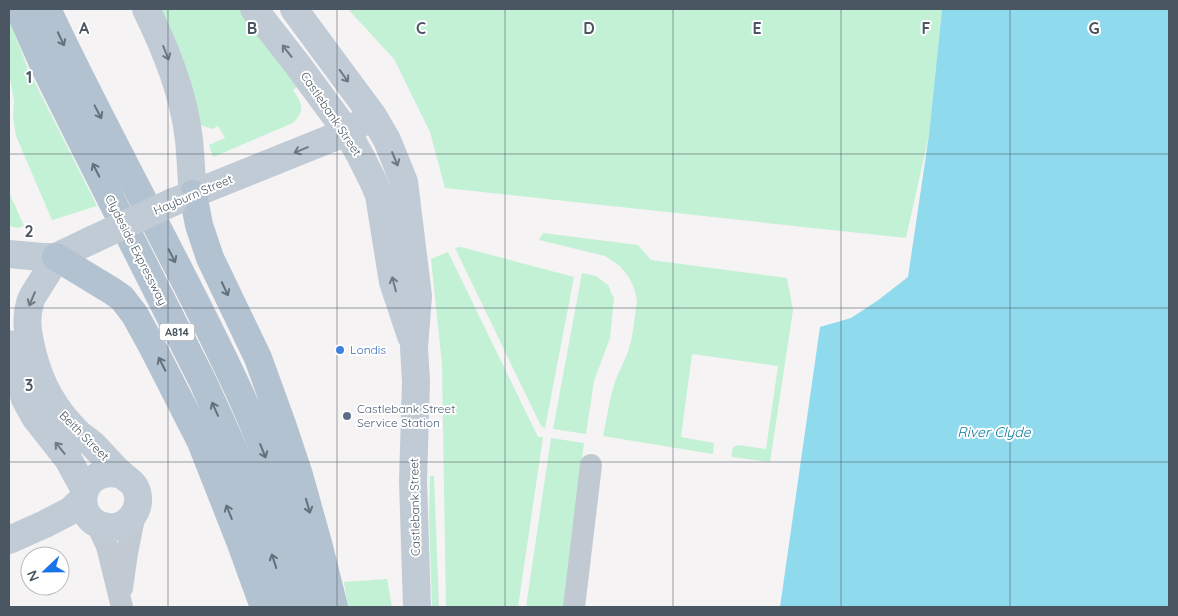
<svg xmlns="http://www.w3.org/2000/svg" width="1178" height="616" font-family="Quicksand,sans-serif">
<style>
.green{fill:#c3f1d5}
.water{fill:#90daee}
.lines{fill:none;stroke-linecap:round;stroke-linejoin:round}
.street{stroke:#c1cad2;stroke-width:22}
.secondary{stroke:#c1cbd6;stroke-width:28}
.primary{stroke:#b3c2d1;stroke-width:28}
.secondary-bridge{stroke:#c1cbd6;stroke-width:28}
.oneway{stroke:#64717d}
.oneway2{stroke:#6e7984}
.grid{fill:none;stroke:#4a5661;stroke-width:1;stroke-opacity:0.55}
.shop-dot{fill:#3f7fe0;stroke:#fff;stroke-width:2}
.service-dot{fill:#5c6f8a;stroke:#fff;stroke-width:2}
.labels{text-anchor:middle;stroke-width:4;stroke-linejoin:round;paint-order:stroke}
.shield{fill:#fff;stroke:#808990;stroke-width:1}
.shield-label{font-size:11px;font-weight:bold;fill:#4a5661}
.street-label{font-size:12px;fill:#4a5661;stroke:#fff}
.shop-label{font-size:12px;fill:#366cbe;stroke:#fff;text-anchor:start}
.service-label{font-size:12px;fill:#4e5e75;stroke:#fff;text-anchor:start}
.water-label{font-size:14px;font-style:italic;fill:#0c7c9b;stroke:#fff}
.grid-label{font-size:16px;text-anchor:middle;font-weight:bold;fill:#4a5661;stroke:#fff;stroke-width:4;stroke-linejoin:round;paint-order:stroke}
</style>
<rect width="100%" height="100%" fill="#f5f3f3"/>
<path class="green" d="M157,9H240L299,85L293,90C302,103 306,110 293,123L213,157L209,145L225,138L218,126L212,129L198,124Z
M348,9H942L929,135L906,238L445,188L430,132L394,59Z
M9,19L28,69L97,206L52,220L16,136L13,116L14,101L9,73Z
M9,192L24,226L18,228L9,226Z
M543,233L638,245L651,260L787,278L793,310L770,462L732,457C732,451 731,447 738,445L766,449L778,366L692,354L681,437L714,443L713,454L603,436L611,396L616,379L628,352L632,337L637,301L635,291L630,279L620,266L605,256L539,240Z
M461,247L574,277L545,428L541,426L455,248Z
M448,252L538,437H543L518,607H446L442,364L431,259Z
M582,273L596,276L608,285L614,299L610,338L594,381L586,434L553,429Z
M551,438L584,443L563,607H526Z
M430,476H434L439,607H432L429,515Z
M387,579L392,607H348L344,582Z"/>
<path class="water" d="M942,9H1169V607H780L820,327L851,318L877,301L908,277L929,135Z"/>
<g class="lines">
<path class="street" d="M96,523L107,546L122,607
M122,588L127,553L135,513
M574,607L591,465"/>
<path class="secondary" d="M146,9C166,50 184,94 189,140C191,158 191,176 193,194
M254,9L297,64L347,132L361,157L373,181L379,195L393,282L411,336
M294,9L373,116L387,140L404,182L418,296L414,347L416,382L413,481L417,607
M173,202L347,132L361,123
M9,254L42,257H56L94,239
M56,257C51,267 45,277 39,286C36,291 31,297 30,303C25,320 28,334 32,351C40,385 55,411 80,435C85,439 91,442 95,447C104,456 112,466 121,474C126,479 132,481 135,487C146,508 126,533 103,526C70,517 80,463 122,475
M9,344L25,399L35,417L68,459L85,490
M9,540L45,524L70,511L83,499"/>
<path class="primary" d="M19,9L44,66L76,130L203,382C216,411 230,440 242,470C260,514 274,561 288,607
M47,9C104,131 171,248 229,370C265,445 294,526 315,607
M193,194L199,225L210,258L258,358L283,427L299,475L318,543L334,607
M56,257L112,291L122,298L135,315L152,346L201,442L240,541L264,607"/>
<path class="secondary-bridge" d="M94,239L173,202"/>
</g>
<defs><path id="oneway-shaft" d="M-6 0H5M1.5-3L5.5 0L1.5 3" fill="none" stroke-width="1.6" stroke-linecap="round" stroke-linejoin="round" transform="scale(1.25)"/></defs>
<g class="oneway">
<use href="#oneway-shaft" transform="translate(61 39) rotate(65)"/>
<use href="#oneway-shaft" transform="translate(98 112) rotate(62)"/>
<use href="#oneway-shaft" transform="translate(96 170) rotate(-117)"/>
<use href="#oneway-shaft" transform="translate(172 256) rotate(63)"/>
<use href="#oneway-shaft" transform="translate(225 289) rotate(65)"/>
<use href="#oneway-shaft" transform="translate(162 364) rotate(-117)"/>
<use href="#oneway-shaft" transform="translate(215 409) rotate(-114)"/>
<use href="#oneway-shaft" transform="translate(263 451) rotate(68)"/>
<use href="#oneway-shaft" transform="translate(308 506) rotate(74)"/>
<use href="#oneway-shaft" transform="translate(229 512) rotate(-112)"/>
<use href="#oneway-shaft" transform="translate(274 561) rotate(-108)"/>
</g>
<g class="oneway2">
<use href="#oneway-shaft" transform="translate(287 51) rotate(-128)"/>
<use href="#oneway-shaft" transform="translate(166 53) rotate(68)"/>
<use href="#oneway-shaft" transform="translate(344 76) rotate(54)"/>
<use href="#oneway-shaft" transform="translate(301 150) rotate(158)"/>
<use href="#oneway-shaft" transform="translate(395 159) rotate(67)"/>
<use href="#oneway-shaft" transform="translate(394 284) rotate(-105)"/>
<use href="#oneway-shaft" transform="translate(32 299) rotate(113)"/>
<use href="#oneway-shaft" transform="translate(60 448) rotate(-129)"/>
</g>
<path class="grid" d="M168,9V607M337,9V607M505,9V607M673,9V607M841,9V607M1010,9V607M9,154H1169M9,308H1169M9,462H1169"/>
<circle class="shop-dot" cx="340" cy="350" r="5"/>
<circle class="service-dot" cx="347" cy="416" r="5"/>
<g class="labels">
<rect class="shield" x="159.5" y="323.5" width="35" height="17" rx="4"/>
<g class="shield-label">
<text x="177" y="336">A814</text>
</g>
<g class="street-label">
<text transform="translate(331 114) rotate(56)" y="4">Castlebank Street</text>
<text transform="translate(193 195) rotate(-23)" y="4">Hayburn Street</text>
<text transform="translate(136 250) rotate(63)" y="4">Clydeside Expressway</text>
<text transform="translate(84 436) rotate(45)" y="4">Beith Street</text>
<text transform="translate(415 507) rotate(-91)" y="4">Castlebank Street</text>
</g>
<g class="shop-label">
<text x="350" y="354">Londis</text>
</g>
<g class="service-label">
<text x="357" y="413">Castlebank Street<tspan x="357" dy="14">Service Station</tspan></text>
</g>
<g class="water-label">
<text x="994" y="437">River Clyde</text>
</g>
</g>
<g class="grid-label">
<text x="84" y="34">A</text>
<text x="252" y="34">B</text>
<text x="421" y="34">C</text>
<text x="589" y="34">D</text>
<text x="757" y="34">E</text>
<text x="926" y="34">F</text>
<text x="1094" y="34">G</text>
<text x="29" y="83">1</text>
<text x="29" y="237">2</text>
<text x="29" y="391">3</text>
</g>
<rect width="1178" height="616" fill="none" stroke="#4a5661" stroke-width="20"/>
<g transform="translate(45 571) rotate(248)"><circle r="24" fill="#ffffff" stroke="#b7bbc0"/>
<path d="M0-4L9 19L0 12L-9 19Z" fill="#1a73e8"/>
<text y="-8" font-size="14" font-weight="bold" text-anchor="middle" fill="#4a5661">N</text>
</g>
</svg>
